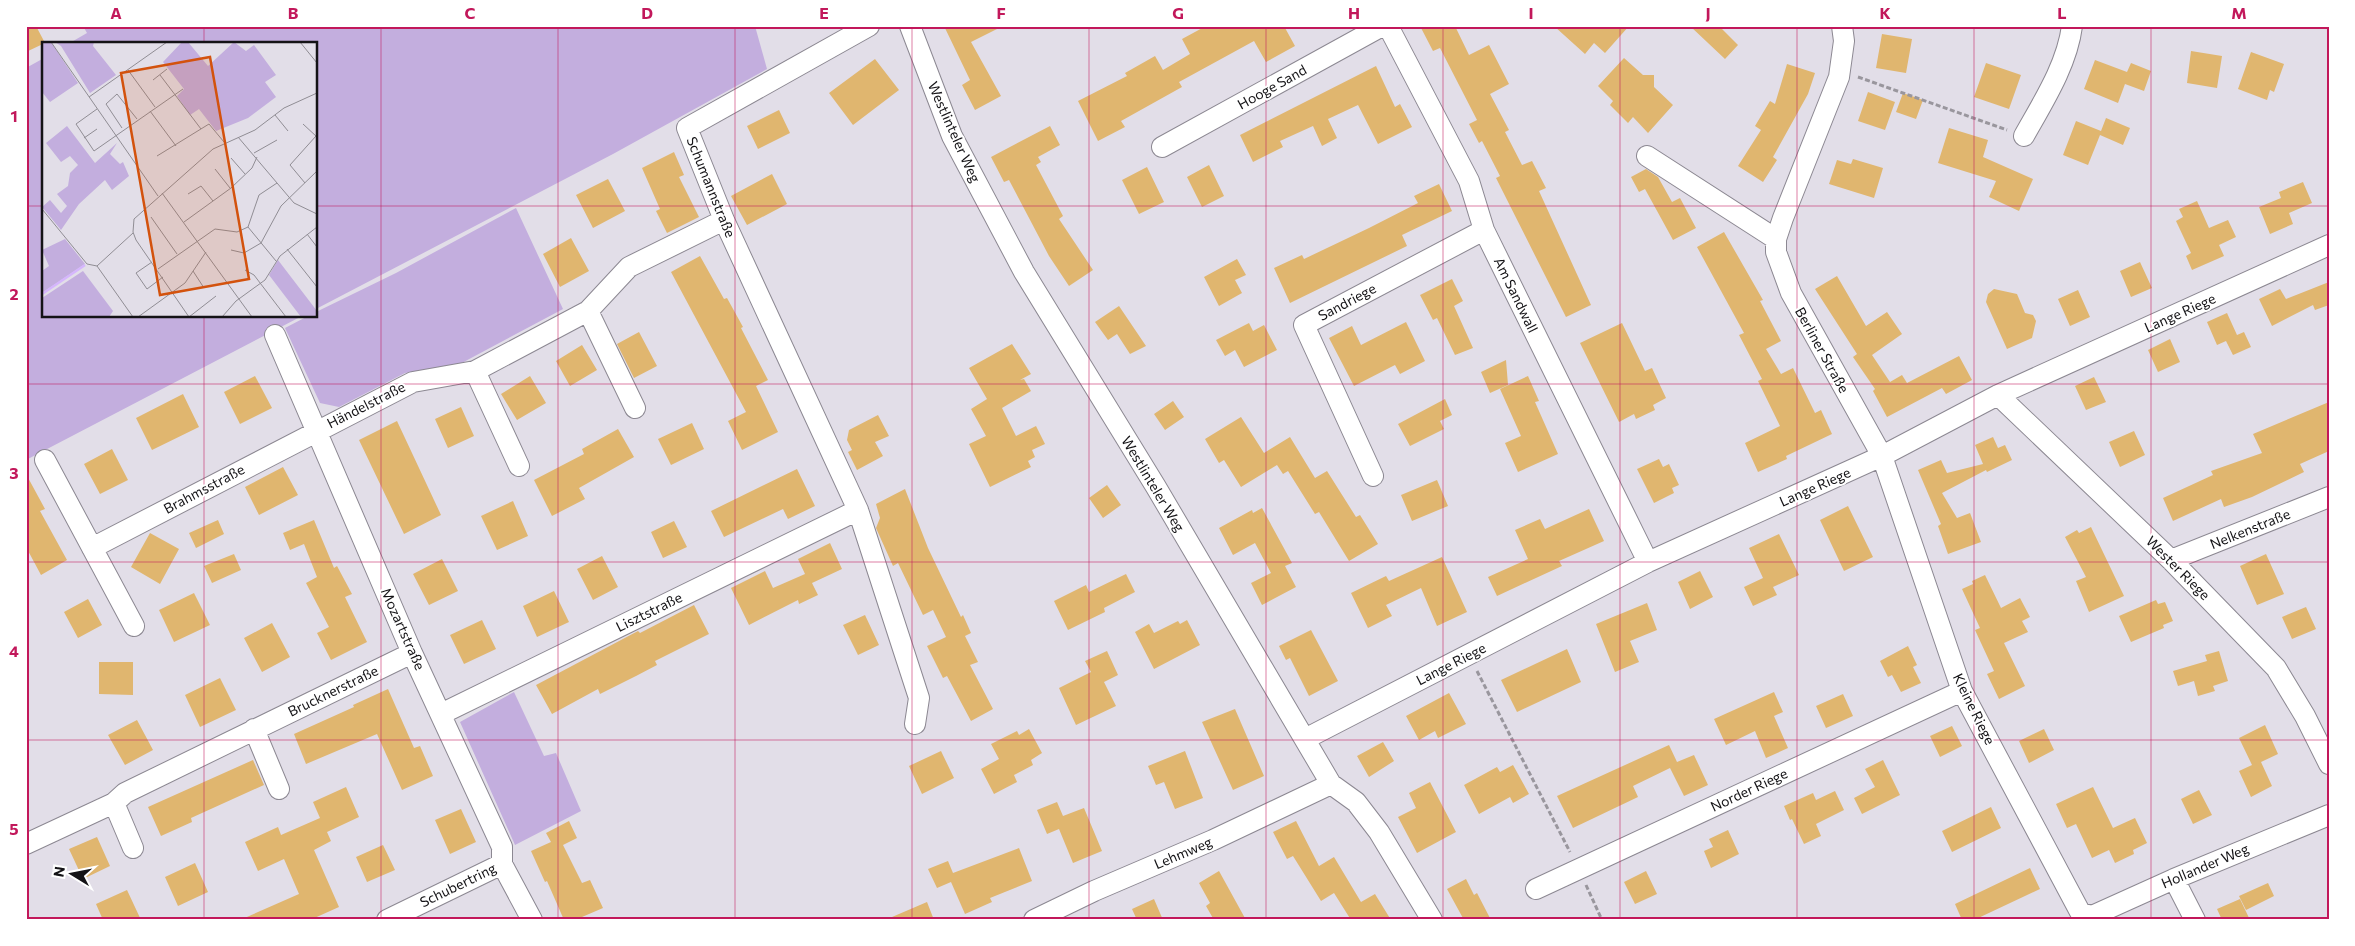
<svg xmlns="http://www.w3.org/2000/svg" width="2355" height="946" font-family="Commissioner,sans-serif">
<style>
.green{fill:#c3aede}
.building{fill:#e0b66f}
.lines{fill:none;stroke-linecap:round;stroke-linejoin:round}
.street-casing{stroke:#8c8892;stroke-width:22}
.path{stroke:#99969d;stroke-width:3;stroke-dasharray:5 2.5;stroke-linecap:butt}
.street{stroke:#fff;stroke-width:20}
.grid{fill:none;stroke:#c2185b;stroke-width:1;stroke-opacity:0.55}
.labels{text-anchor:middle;stroke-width:4;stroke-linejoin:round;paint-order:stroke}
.street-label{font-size:14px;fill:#141316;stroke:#fff}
.inset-river{fill:none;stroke:#d5b6fc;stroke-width:2.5}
.inset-road{fill:none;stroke:#908d94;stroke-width:1}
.view{fill:#d3520d;fill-opacity:0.15;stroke:#d3520d;stroke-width:2.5}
.inset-edge{fill:none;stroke:#141316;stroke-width:2.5}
.neatline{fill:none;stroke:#c2185b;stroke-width:2}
.grid-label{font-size:16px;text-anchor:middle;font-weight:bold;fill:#c2185b}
</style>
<rect width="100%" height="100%" fill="#e2dee8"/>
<path class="green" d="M83,26H755L767,69L613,154L316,309V44H68L87,33Z
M44,58V316H302L26,460V68Z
M516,208L563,309L458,365L405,373L339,407L320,403L285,328L308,316H316V312L396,273Z
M514,692L544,756L556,753L581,811L515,845L460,722Z"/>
<path class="building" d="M26,26H36L45,43L26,52Z
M944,26H1003L971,42L1001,96L975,110L962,85L970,80Z
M1206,26H1284L1295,46L1266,62L1254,41L1179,82L1182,87L1121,121L1125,127L1098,141L1078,101L1127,76L1125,73L1155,56L1163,70L1190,54L1182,39Z
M1420,26H1455L1469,55L1489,45L1509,84L1490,94L1509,130L1505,132L1522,165L1532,161L1546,188L1539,191L1591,305L1566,317L1496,178L1500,176L1482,141L1479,143L1469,124L1477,120L1440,48L1433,51Z
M1554,26H1629L1605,53L1594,43L1585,54Z
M1690,26H1719L1738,45L1725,59Z
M1882,34L1912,39L1906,73L1876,68Z
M2191,51L2222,56L2217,88L2187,83Z
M2251,52L2284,64L2274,92L2270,90L2267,100L2238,89Z
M1624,58L1643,75H1654V87L1673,105L1648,133L1633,117L1628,123L1610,105L1613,101L1598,86Z
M875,59L899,90L853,125L829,93Z
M2095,60L2127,72L2131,63L2151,71L2144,91L2125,84L2118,103L2084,89Z
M1986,63L2021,75L2009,109L1974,97Z
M1787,64L1815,73L1808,94L1773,157L1777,160L1763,182L1738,166L1761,130L1755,126L1770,101L1775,104Z
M1376,66L1395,107L1400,104L1412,127L1378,144L1358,105L1328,119L1337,138L1322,146L1313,126L1280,141L1283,147L1253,162L1240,135Z
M1868,92L1895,102L1885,130L1858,121Z
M1903,93L1923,100L1916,119L1896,112Z
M779,110L790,133L758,149L747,126Z
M2106,118L2130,128L2123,145L2100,135L2088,165L2063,155L2076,121L2101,131Z
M1050,126L1060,145L1038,157L1041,162L1036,165L1063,216L1059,219L1093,270L1069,286L1049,256L1009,180L1004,182L991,157Z
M1949,128L1988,140L1983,157L2033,179L2019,211L1989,197L1996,181L1938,163Z
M674,152L684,175L679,177L699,217L667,233L656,211L660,209L642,168Z
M1853,159L1883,168L1874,198L1829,184L1837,160L1851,164Z
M1209,165L1224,196L1202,207L1187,177Z
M1147,167L1164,202L1139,214L1122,180Z
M1646,169L1658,177L1672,202L1680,198L1696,228L1673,240L1645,189L1639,192L1631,177Z
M772,174L787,204L747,225L731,196Z
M608,179L625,211L593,228L576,195Z
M2303,182L2312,203L2289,213L2293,224L2270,234L2259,207L2281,198L2279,192Z
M1439,184L1452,211L1402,235L1407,246L1290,303L1274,268L1302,255L1304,259L1369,228L1418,203L1414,196Z
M2197,201L2209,228L2228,220L2236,237L2219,245L2224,256L2192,270L2186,256L2191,253L2176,221L2183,217L2179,209Z
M1724,232L1763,300L1760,301L1781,341L1766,349L1781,374L1793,368L1815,413L1821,410L1832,434L1786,456L1787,459L1758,472L1745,443L1780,426L1758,381L1762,379L1739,335L1744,333L1697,247Z
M571,238L589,271L560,287L543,254Z
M700,256L724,299L727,298L743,327L741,328L768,380L756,386L778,432L742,450L728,421L746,412L671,272Z
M1237,259L1246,275L1235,280L1242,293L1219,306L1204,277Z
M2140,262L2152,288L2131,297L2120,271Z
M1837,276L1866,326L1887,312L1902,334L1872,355L1890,382L1902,375L1907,383L1959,356L1972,380L1946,394L1942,388L1887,417L1873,391L1875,389L1853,357L1857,354L1815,289Z
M1452,279L1463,301L1454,306L1473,348L1455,355L1437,318L1433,320L1420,295Z
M2329,282V305L2315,310L2313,305L2272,326L2259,299L2280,289L2286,299Z
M1994,289L2017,294L2025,313L2033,315L2036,321L2032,338L2007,349L1986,302L1988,294Z
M2078,290L2090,317L2070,326L2058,299Z
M1119,306L1146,346L1130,354L1117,334L1108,340L1095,322Z
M2227,313L2237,335L2244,332L2251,347L2233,355L2226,341L2217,345L2207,322Z
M1406,322L1425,361L1400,374L1395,365L1354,386L1329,338L1352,326L1361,345Z
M1249,323L1253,331L1264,325L1277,350L1244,367L1235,350L1225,356L1216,340Z
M1622,323L1645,371L1652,368L1666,398L1653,405L1655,410L1636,419L1634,414L1619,422L1580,343Z
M639,332L657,366L634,378L617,344Z
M2170,339L2180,362L2158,372L2148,350Z
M1012,344L1031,374L1020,380L1024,379L1031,391L1002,408L1016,436L1036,426L1045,444L1032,450L1035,457L1028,461L1031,467L990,487L969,444L986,436L971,409L987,399L969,368Z
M582,345L597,370L570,386L556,361Z
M1506,360L1508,385L1490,393L1481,372Z
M255,376L272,408L240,424L224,392Z
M530,376L546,403L517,420L501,394Z
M1528,376L1539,401L1535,402L1558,454L1518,472L1505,443L1521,436L1500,389Z
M2094,377L2106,402L2086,410L2075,386Z
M183,394L199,427L152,450L136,418Z
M1445,399L1452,415L1440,421L1444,429L1410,446L1398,424Z
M1173,401L1184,417L1165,430L1154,414Z
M2329,402V451L2300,464L2304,472L2252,497L2224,507L2221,499L2173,521L2163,498L2213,475L2211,471L2262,453L2253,434Z
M461,407L474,436L448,448L435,419Z
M878,415L889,436L875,442L883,456L857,470L848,452L852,450L847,440L849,430Z
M1241,417L1264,453L1290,437L1315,478L1327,471L1356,517L1360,515L1378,544L1349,561L1319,512L1315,514L1288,471L1283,474L1277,465L1241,487L1224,460L1219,463L1205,439Z
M397,421L441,515L404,534L359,440Z
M692,423L704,449L671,465L658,439Z
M618,429L634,457L579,488L585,499L552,516L534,480L584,454L582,449Z
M2134,431L2145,455L2120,467L2109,442Z
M1993,437L1998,448L2005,445L2012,460L1987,472L1986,470L1942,493L1957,518L1970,513L1981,542L1948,554L1938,526L1941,524L1918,470L1941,460L1947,473L1983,464L1975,445Z
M112,449L128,480L100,494L84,464Z
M1659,459L1663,467L1669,464L1679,485L1672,488L1674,493L1654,503L1637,469Z
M283,467L298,495L259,515L245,487Z
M797,469L815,506L788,519L783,509L724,537L711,511Z
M26,474L45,509L40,511L67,560L41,575L26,547Z
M1437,480L1448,506L1412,521L1401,495Z
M1107,485L1121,505L1103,518L1089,498Z
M905,489L928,548L961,617L963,615L971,633L965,636L978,662L970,665L993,709L971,721L947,676L943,678L927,646L946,637L933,610L923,615L898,563L893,566L876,528L880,518L876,504Z
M513,501L528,536L497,550L481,516Z
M1848,506L1873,557L1844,571L1820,520Z
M1262,508L1292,563L1285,566L1296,587L1262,605L1251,583L1271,573L1255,543L1233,555L1219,528L1252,510L1253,513Z
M1589,509L1604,541L1559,561L1562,566L1497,596L1488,577L1528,559L1515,530L1540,519L1545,529Z
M218,520L224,534L196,548L189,533Z
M314,520L334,568L337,566L352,594L345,597L367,642L331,660L317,633L329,627L306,583L317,577L304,544L290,550L283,533Z
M674,521L687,547L663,558L651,532Z
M2091,527L2124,596L2089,612L2076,581L2086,577L2065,537L2077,530L2079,533Z
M150,533L179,549L160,584L131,567Z
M1779,534L1799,575L1773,587L1777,595L1753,606L1744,587L1763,578L1749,548Z
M830,543L842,569L812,583L818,595L799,604L798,600L749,625L731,588L765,571L773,588L805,574L798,559Z
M234,554L241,570L212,583L204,566Z
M2266,554L2284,594L2257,605L2240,566Z
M602,556L618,587L593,600L577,569Z
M1442,557L1467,612L1437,626L1421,588L1386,605L1392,616L1368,628L1351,593L1386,576L1389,581Z
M442,559L458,591L429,605L413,574Z
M1700,571L1713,597L1690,609L1678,582Z
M1126,574L1135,592L1104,608L1105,612L1068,630L1054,601L1086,585L1089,592Z
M1985,575L2001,608L2020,598L2030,617L2022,621L2028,632L2004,643L2025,686L1999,699L1987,674L1994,671L1975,630L1980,628L1962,589L1973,584L1972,581Z
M554,591L569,622L537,637L523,606Z
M194,593L210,625L174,642L159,610Z
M88,599L102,625L78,638L64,612Z
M2156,600L2158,604L2165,602L2173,621L2163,625L2164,628L2131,642L2119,616Z
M1647,603L1657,630L1630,641L1639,662L1615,672L1596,624Z
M694,605L709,634L655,661L657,665L636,676L600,694L598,689L552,714L536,685L638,631L640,633Z
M2306,607L2316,629L2292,639L2282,617Z
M865,615L879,645L858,655L843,625Z
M482,620L496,649L464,664L450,635Z
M1187,620L1200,645L1154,669L1135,632L1149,624L1154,633L1178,621L1180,624Z
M272,623L290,657L262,672L244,638Z
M1311,630L1338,681L1309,696L1290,658L1286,660L1279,646Z
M1908,646L1917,665L1913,667L1921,683L1901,692L1892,675L1888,677L1880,661Z
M1567,649L1581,682L1517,712L1501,680Z
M1107,651L1118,675L1104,682L1116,706L1076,725L1059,688L1091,672L1085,661Z
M2219,651L2228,681L2213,686L2215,691L2198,696L2194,681L2178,686L2173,671L2207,661L2205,655Z
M99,662H133V695L99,694Z
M220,678L236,710L200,727L185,695Z
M388,689L414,748L420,746L433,776L402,790L377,734L306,764L294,734L354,707L353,705Z
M1774,692L1783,712L1774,716L1788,748L1766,758L1755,731L1726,745L1714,719Z
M1449,693L1466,724L1438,738L1435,731L1419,740L1406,716Z
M1843,694L1853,716L1826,728L1816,706Z
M1235,709L1264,776L1233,790L1202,722Z
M137,720L153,750L125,765L108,735Z
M2265,725L2278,754L2261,762L2272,786L2251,797L2239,771L2252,765L2239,738Z
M1952,726L1962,746L1940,757L1930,736Z
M1029,729L1042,753L1031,760L1033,765L1014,775L1017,782L994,794L981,769L999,759L991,744L1017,731L1019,735Z
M2044,729L2054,750L2029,763L2019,741Z
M1383,742L1394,761L1369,777L1357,756Z
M1669,745L1677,762L1694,755L1708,785L1684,796L1670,768L1633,786L1638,797L1573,828L1557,796Z
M941,751L954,778L922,794L909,766Z
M1185,751L1203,798L1175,809L1164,782L1156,785L1148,766Z
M253,760L264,785L191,818L192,822L161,836L148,807Z
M1883,760L1900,795L1862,814L1854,798L1875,787L1865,769Z
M1513,765L1529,794L1513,803L1510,797L1479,814L1464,785L1497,767L1500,772Z
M1430,782L1456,832L1417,853L1398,817L1416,808L1409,793Z
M346,787L359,817L327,832L331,841L314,850L339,907L310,920H240L299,894L284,859L258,871L245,842L278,827L281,835L320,818L313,802Z
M2093,787L2113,828L2135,818L2147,843L2133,850L2134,854L2115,863L2109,850L2092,858L2076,824L2067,828L2056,804Z
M2199,790L2212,815L2193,824L2181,799Z
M1835,791L1844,810L1816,824L1821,836L1804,844L1792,819L1790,820L1784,806L1813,793L1816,800Z
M1057,802L1063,816L1084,808L1102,851L1073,863L1059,829L1047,834L1037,810Z
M1991,807L2001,828L1952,852L1942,831Z
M461,809L476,842L450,854L435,820Z
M569,821L577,838L563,845L582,883L590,880L603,908L575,920H564L547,881L545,882L531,851L551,842L546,833Z
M1296,821L1319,866L1334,857L1361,902L1375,894L1391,920H1351L1334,893L1321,901L1293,856L1287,859L1273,832Z
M1728,830L1739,854L1711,868L1704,851L1713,847L1709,839Z
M97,837L110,866L83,879L69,849Z
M383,845L395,870L367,882L356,857Z
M1019,848L1032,881L990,898L992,902L965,914L951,882L937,888L928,869L948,861L953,873Z
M195,863L208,892L178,906L165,877Z
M2030,868L2040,889L1974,920H1962L1955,904Z
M1219,871L1246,920H1214L1206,906L1210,903L1199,883Z
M1646,871L1657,894L1635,904L1624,882Z
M1466,879L1474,895L1477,893L1491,920H1464L1447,889Z
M2268,883L2274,896L2246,910L2239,896Z
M127,890L141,920H103L96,904Z
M1154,899L1163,920H1137L1132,909Z
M2240,899L2250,920H2222L2217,909Z
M927,902L934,920H885Z"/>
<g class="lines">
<defs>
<path id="street" d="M869,26L687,128L724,220L858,510L919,698L915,724
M910,26L952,136L1024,272L1156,487L1331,784L1356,802L1379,832L1432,920
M1388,26L1469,181L1484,230L1648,562
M1842,26L1844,41L1839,77L1783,218L1776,239V252L1791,293L1882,456L1962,691L2080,912L2090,916
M2024,136C2043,102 2067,65 2072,26
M1162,147L1382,26
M1647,156L1776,239
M588,311L635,408
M275,335L412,653L502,847V864L532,920
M475,371L519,466
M1998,395L2171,560L2276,668L2305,716L2329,764
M45,460L134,626
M1373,476L1304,325L1484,230
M92,548L413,382L475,371L588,311L629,267L724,220
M2171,560L2329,497
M441,714L858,510
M254,729L279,789
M1305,739L1648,562L1882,456L1998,395L2329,245
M114,803L133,848
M26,844L114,803L125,793L412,653
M2174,879L2195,920
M1536,889L1962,691
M387,920L502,864
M1034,920L1094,891L1213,840L1331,784
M2083,920L2174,879L2329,815"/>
</defs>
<use href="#street" class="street-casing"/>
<path class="path" d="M1858,77L2007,130
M1477,671L1570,852
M1586,885L1602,920"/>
<use href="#street" class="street"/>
</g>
<path class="grid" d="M204,26V44M381,26V920M558,26V920M735,26V920M912,26V920M1089,26V920M1266,26V920M1443,26V920M1620,26V920M1797,26V920M1974,26V920M2151,26V920M26,206H44M316,206H2329M204,316V920M26,384H2329M26,562H2329M26,740H2329"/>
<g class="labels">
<g class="street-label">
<text transform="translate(1272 87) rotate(-29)" y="5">Hooge Sand</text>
<text transform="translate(954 132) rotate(66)" y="5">Westlinteler Weg</text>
<text transform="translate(711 187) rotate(68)" y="5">Schumannstraße</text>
<text transform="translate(1516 295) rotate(64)" y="5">Am Sandwall</text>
<text transform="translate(1347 302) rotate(-28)" y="5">Sandriege</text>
<text transform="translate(2180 313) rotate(-24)" y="5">Lange Riege</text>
<text transform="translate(1822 350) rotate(61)" y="5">Berliner Straße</text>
<text transform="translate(366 405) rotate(-27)" y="5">Händelstraße</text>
<text transform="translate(1153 484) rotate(59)" y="5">Westlinteler Weg</text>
<text transform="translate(1815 487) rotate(-24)" y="5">Lange Riege</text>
<text transform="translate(204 489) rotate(-28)" y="5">Brahmsstraße</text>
<text transform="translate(2250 529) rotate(-22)" y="5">Nelkenstraße</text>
<text transform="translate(2178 568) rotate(45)" y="5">Wester Riege</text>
<text transform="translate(649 612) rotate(-26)" y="5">Lisztstraße</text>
<text transform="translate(403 629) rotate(66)" y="5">Mozartstraße</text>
<text transform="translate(1451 664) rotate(-27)" y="5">Lange Riege</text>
<text transform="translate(333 691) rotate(-26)" y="5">Brucknerstraße</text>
<text transform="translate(1974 709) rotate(64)" y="5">Kleine Riege</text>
<text transform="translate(1749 790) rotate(-25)" y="5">Norder Riege</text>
<text transform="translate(1183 853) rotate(-23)" y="5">Lehmweg</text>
<text transform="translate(2205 866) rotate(-23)" y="5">Hollander Weg</text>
<text transform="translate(458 885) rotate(-26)" y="5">Schubertring</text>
</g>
</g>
<g transform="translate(42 42)">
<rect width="275" height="275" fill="#e2dee8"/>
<path d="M0,0H9L36,41L8,60L0,50ZM13,0H52L51,4L74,33L48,51L19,4ZM140,0H146L166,24L192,0L204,9L212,3L234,33L223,40L234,55L206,76L174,89L157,67L148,73L135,54L142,47L121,20ZM25,84L53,121L75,101L68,112L78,122L81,120L87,134L70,148L63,138L37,162L19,188L0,165L8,158L19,171L25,164L15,152L26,144L28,131L36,123L28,114L19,120L4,101ZM23,197L43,222L0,251V229L7,224L0,208ZM236,218L275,269V275H259L227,233ZM41,229L71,269L67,275H0V256Z" fill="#c3aede"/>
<path class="inset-river" d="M0,252L43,223"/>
<path class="inset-road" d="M9,0L116,154M258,0L275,21M86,28L113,65M118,33L159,87M111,38L125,27M47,55L125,0M55,67L34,82L52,109L141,47M108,69L134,104M233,73L246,89M261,82L275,95M80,86L64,62L75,52L95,77M196,95L252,161L275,172M42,96L55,87M212,111L235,98M115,114L167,82L182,100M189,116L203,132M173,127L188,146M263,141L248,123L274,94M120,151L210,275M146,152L159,144L171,159M0,167L45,222L55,224M109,175L135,212M142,180L189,146L210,126L215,115M206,185L234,219M265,192L275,205M245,207L275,245M189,208L202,211L219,201L239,164L275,129M110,220L94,231L105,247L121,235M55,224L91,275M55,224L91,191M116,227L173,187L195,190L206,185L217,153L235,141M203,228L212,233L244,275M151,229L162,246M96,275L143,241L164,210M147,275L94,198L91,190L92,177L171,107L213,88L242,66L275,51M147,275L174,254M180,275L194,259L223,238L238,214L275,185"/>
<path class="view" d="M168,15L207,237L118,253L79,31Z"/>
<rect width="275" height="275" class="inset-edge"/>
</g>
<rect width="2355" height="946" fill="none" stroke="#ffffff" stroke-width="55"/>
<g transform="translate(72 874) rotate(280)" stroke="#ffffff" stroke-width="4" paint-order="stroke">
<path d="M0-4L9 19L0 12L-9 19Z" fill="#141316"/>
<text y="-8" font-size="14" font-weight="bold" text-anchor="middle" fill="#141316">N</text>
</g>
<rect x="28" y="28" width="2300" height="890" class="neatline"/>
<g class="grid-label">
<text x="116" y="19">A</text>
<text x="293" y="19">B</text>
<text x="470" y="19">C</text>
<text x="647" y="19">D</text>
<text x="824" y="19">E</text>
<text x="1001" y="19">F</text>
<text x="1178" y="19">G</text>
<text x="1354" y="19">H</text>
<text x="1531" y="19">I</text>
<text x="1708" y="19">J</text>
<text x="1885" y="19">K</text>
<text x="2062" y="19">L</text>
<text x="2239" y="19">M</text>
<text x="14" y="122">1</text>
<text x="14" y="300">2</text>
<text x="14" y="479">3</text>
<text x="14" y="657">4</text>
<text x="14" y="835">5</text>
</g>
</svg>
